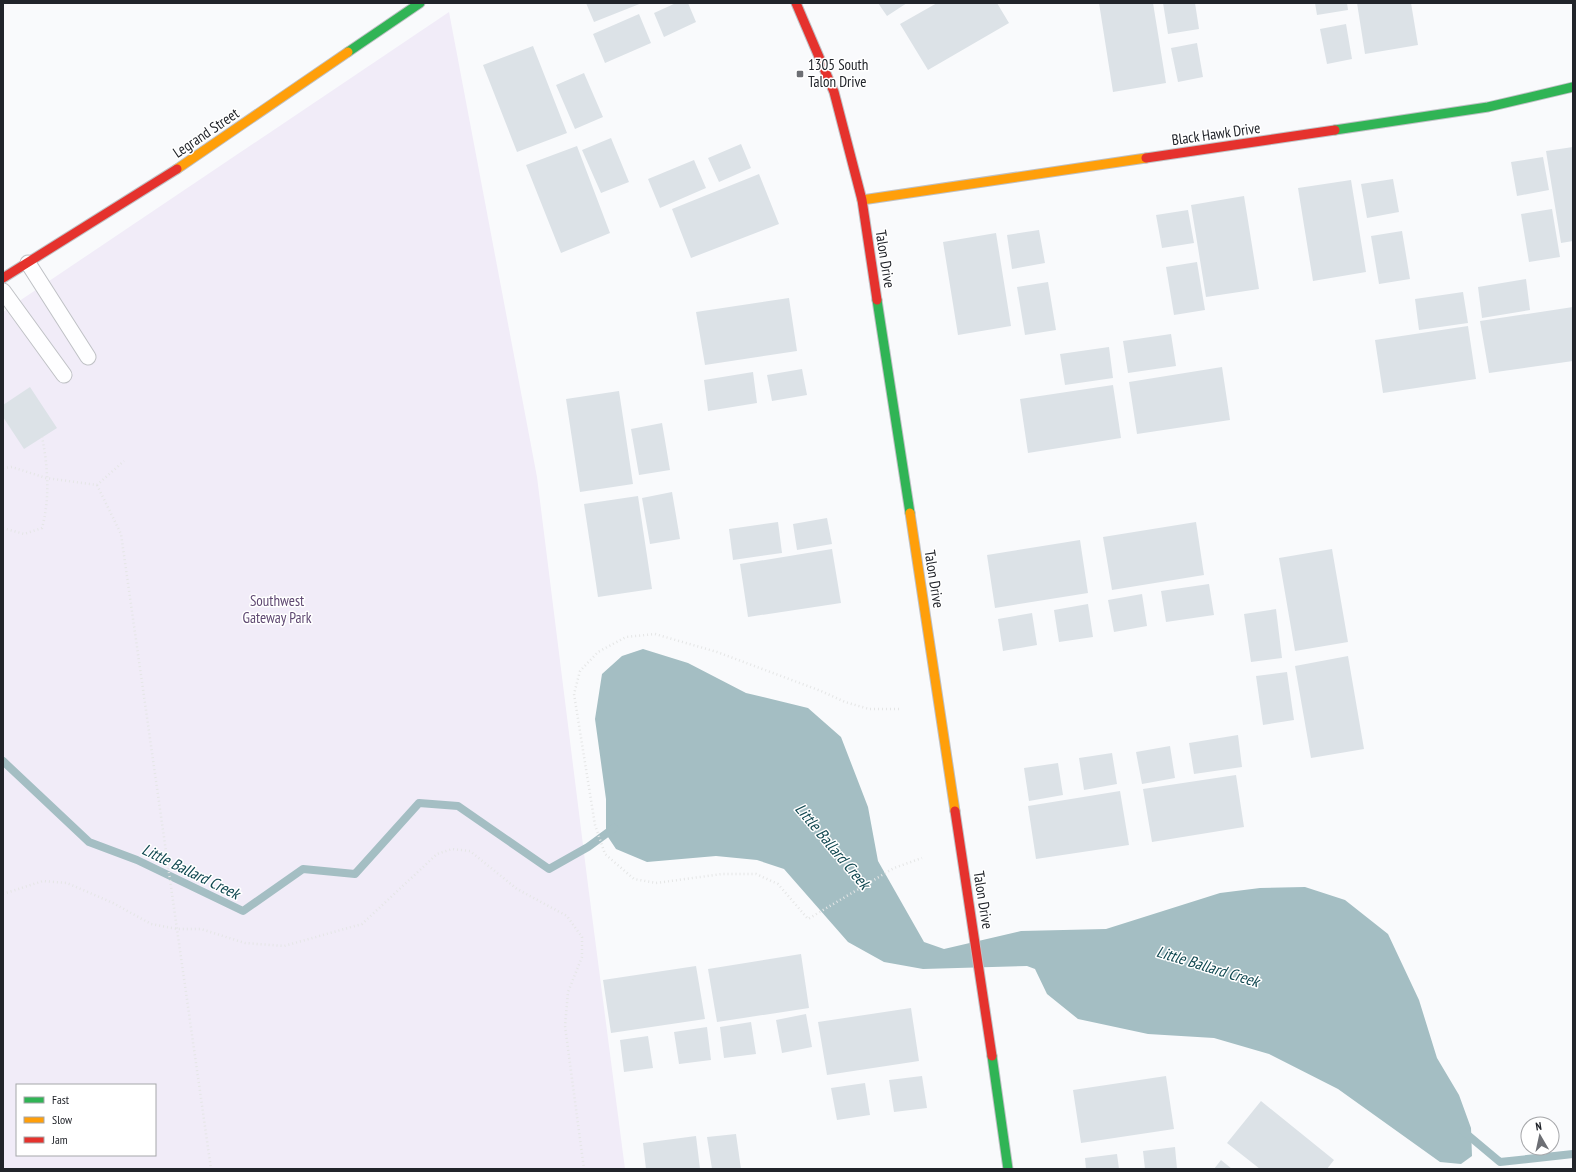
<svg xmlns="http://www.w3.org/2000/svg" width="1576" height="1172" font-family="'PT Sans Narrow',sans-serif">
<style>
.green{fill:#f1ecf8;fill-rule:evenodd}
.water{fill:#a4bec3}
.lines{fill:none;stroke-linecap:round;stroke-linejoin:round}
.stream{stroke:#a4bec3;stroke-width:8}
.building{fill:#dce2e7}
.lane-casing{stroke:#bfc1c5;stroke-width:17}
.fast-casing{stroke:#bfc1c5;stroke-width:11}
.slow-casing{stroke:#bfc1c5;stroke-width:11}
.jam-casing{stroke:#bfc1c5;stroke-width:11}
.path{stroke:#e5e6e6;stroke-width:2.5;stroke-dasharray:1 3;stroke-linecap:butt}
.lane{stroke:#fefeff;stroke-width:15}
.fast{stroke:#30b455;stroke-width:9}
.slow{stroke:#ff9f0a;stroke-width:9}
.jam{stroke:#e5322d;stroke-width:9}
.poi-dot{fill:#6d6f74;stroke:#fff;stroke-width:1.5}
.labels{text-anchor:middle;stroke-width:3;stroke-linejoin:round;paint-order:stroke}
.poi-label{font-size:15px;fill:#21242a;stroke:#fff;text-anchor:start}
.street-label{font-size:15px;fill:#21242a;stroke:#fff}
.park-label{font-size:15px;fill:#5f4972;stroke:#fff}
.water-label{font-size:16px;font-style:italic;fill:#114851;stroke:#fff}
</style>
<rect width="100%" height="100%" fill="#f9fafc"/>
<path class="green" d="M449,12L537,477L588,885L625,1169H3V312ZM17,1085H155V1155H17Z"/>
<path class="water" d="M643,649L688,663L746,693L808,708L841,737L868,807L878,861L924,942L944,949L1021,931L1106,929L1220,893L1260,888L1305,887L1345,900L1388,934L1419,1000L1437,1058L1459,1095L1471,1128L1472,1156L1461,1164L1440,1162L1338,1089L1269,1054L1214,1038L1148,1034L1078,1019L1047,994L1035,969L1027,966L923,969L884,962L848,942L784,869L757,860L716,856L647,862L616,849L606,834V799L595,719L602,674L622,656Z"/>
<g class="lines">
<path class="stream" d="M3,761L89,842L137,860L243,911L303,869L355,874L419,803L458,806L549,869L588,847L614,828
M1463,1131L1500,1162L1573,1154"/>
</g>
<path class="building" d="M586,3H642L594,22Z
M676,3H688L696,22L664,37L654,13Z
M878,3H907L887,16Z
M937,3H997L1009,23L928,70L900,24Z
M1099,3H1153L1166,83L1113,92Z
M1163,3H1195L1199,29L1168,34Z
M1315,3H1347L1348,10L1317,15Z
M1357,3H1411L1418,45L1365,54Z
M639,14L651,43L605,63L593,34Z
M1346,24L1352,59L1327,64L1320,29Z
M1197,43L1203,77L1178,82L1171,48Z
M533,46L567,133L517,152L483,65Z
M584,73L603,117L575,129L556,85Z
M611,138L629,182L601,193L582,150Z
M741,144L751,168L719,182L708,158Z
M577,146L610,233L561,253L526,165Z
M1573,147V241L1561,243L1546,151Z
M1543,157L1549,190L1517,196L1511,162Z
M694,160L706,188L660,208L648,179Z
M759,174L779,224L691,258L672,209Z
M1393,179L1399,212L1367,218L1361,184Z
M1351,180L1366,272L1313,281L1298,188Z
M1244,196L1259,289L1206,297L1191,205Z
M1552,209L1560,257L1529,262L1521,214Z
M1188,210L1194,243L1162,248L1156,215Z
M1039,230L1045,263L1012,269L1007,235Z
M1402,231L1410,279L1379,284L1371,236Z
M996,233L1011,326L958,335L943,242Z
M1197,262L1205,310L1174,315L1166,267Z
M1526,279L1530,310L1482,318L1478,287Z
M1048,282L1056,330L1025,335L1017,287Z
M1463,292L1468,323L1419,330L1415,299Z
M789,298L797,351L705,365L696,312Z
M1573,307V361L1489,373L1480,321Z
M1468,326L1476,379L1383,393L1375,340Z
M1171,334L1176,366L1128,373L1123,341Z
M1109,347L1113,378L1065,385L1060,354Z
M1222,367L1230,420L1137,434L1129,382Z
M802,369L807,395L772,401L767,375Z
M753,372L757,403L708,411L704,380Z
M1113,385L1121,438L1028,453L1020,399Z
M30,387L57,428L24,449L3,417V405Z
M619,391L633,484L580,492L566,399Z
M662,423L670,470L639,475L631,429Z
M672,492L680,539L650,544L642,498Z
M638,496L652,589L598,597L584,504Z
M827,518L832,544L797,550L793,524Z
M778,522L782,553L733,560L729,529Z
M1196,522L1204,575L1112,590L1103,537Z
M1080,540L1088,593L995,608L987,555Z
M832,549L841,603L748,617L740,564Z
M1332,549L1348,642L1295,651L1279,558Z
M1209,584L1214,615L1166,622L1161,591Z
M1142,594L1147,626L1114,632L1108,600Z
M1088,604L1093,637L1059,642L1054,610Z
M1276,609L1282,658L1251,662L1244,614Z
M1032,613L1037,645L1003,651L998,619Z
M1348,656L1364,749L1311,758L1295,666Z
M1287,672L1294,720L1263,725L1256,676Z
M1238,735L1242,767L1194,774L1189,743Z
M1170,746L1175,778L1142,784L1136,752Z
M1112,753L1117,784L1084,790L1079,758Z
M1058,763L1063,795L1029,801L1024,768Z
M1236,775L1244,827L1152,842L1143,789Z
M1120,791L1129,845L1036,859L1028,806Z
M801,954L809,1008L717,1022L708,969Z
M696,966L705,1019L611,1033L603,980Z
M911,1008L919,1061L827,1075L818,1022Z
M806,1014L812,1047L782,1053L776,1020Z
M751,1022L756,1054L724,1058L720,1027Z
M707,1027L711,1060L679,1064L674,1032Z
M648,1036L653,1068L624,1072L620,1040Z
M922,1076L927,1108L894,1112L889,1080Z
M1166,1076L1174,1129L1081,1143L1073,1090Z
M865,1083L870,1115L837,1120L831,1088Z
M1261,1101L1334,1160L1327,1169H1260L1227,1143Z
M736,1134L741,1169H712L707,1137Z
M696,1136L700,1169H646L643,1143Z
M1175,1147L1177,1169H1145L1143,1151Z
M1117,1154L1119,1169H1086L1085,1158Z
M1221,1160L1232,1169H1214Z"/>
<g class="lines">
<defs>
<path id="lane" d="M28,263L88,357
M3,291L64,375"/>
<path id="fast" d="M348,52L420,3
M1335,130L1488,107L1573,87
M877,300L910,513
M992,1056L1008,1169"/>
<path id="slow" d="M177,169L348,52
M862,200L1146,158
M910,513L955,811"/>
<path id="jam" d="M796,3L834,92L862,200L877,300
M1146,158L1335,130
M3,278L177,169
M955,811L992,1056"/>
</defs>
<use href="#lane" class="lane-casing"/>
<use href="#fast" class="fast-casing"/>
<use href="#slow" class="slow-casing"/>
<use href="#jam" class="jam-casing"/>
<path class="path" d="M3,468L12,467L46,478L97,485L124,461
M97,485L121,534L211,1169
M3,528L24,534L42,528C50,499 48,466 42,437
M899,709H869L845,702L821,691L717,652L655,634L626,637L598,652L580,671L574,694L595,825L605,854L634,879L656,883L722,874H756L778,884L808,919L894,868L922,858
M3,894L43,881L67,883L113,903L151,924L177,929H201L245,943L284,946L362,924L437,854L452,849L470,851L517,889L567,916L582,937V957L568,992L565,1026L584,1169"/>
<use href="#lane" class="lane"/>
<use href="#fast" class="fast"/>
<use href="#slow" class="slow"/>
<use href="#jam" class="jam"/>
</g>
<rect class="poi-dot" x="796" y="70" width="8" height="8" rx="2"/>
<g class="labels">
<g class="poi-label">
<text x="808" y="70">1305 South<tspan x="808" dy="17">Talon Drive</tspan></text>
</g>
<g class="street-label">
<text transform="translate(206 133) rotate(-34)" y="5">Legrand Street</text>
<text transform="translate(1216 134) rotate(-8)" y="5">Black Hawk Drive</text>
<text transform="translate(885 259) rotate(81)" y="5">Talon Drive</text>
<text transform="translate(934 579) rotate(81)" y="5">Talon Drive</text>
<text transform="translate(983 900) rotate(81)" y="5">Talon Drive</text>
</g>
<g class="park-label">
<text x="277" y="606">Southwest<tspan x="277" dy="17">Gateway Park</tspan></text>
</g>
<g class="water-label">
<text transform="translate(833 846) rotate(50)" y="6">Little Ballard Creek</text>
<text transform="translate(191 871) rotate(26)" y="6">Little Ballard Creek</text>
<text transform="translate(1208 966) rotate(17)" y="6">Little Ballard Creek</text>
</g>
</g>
<rect width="1576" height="1172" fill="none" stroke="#21242a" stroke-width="8"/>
<rect x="16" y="1084" width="140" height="72" fill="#ffffff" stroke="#a6a7aa"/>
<rect x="24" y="1097" width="20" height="6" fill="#30b455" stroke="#a6a7aa"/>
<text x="52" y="1104" font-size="12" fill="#21242a">Fast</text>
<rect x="24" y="1117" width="20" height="6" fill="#ff9f0a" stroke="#a6a7aa"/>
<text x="52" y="1124" font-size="12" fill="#21242a">Slow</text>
<rect x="24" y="1137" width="20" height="6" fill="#e5322d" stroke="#a6a7aa"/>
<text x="52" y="1144" font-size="12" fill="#21242a">Jam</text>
<g transform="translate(1540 1136) rotate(351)"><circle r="19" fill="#ffffff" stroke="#a6a7aa"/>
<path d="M0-3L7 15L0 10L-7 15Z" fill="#6d6f74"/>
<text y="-6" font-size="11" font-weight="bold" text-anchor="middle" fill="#21242a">N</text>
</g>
</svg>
